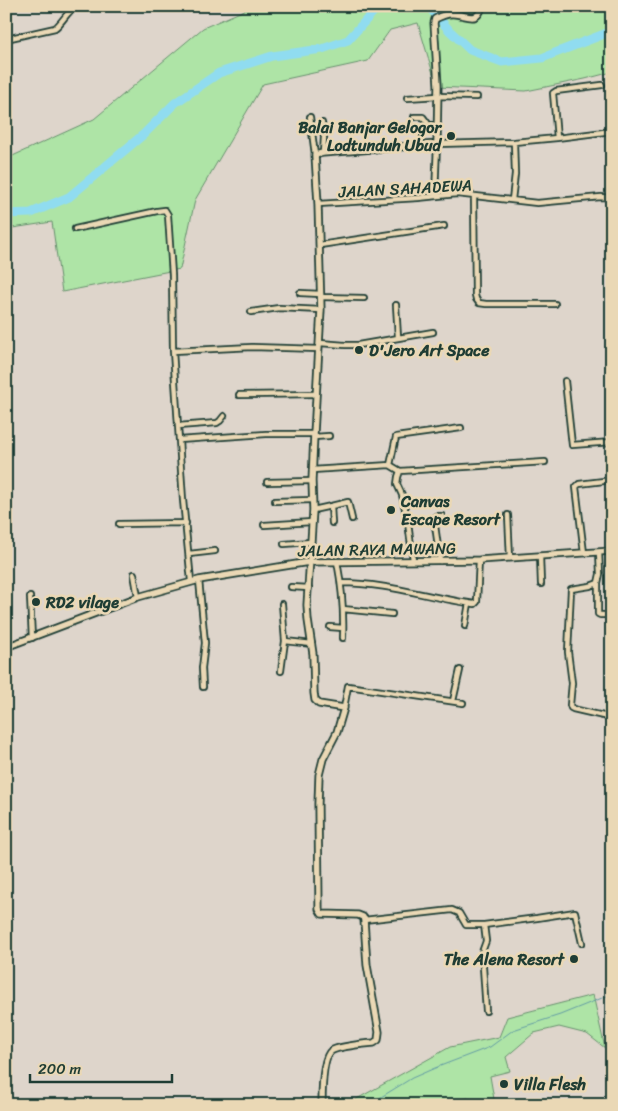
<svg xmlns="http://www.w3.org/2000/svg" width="618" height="1111" font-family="Sriracha,sans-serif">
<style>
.green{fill:#aee4a6;stroke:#66906d}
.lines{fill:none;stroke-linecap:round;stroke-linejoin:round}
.stream{stroke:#639ca5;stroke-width:1}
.river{stroke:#90dcf0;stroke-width:9}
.street-casing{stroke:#1f3d34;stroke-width:8}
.secondary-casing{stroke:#1f3d34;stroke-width:9}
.street{stroke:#ead8b5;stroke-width:4.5}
.secondary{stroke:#ead8b5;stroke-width:5.5}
.poi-dot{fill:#1f3d34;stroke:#ead8b5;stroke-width:2}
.labels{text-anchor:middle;stroke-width:5;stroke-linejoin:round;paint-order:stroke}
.poi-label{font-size:16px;font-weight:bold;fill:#1f3d34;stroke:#ead8b5;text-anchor:start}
.street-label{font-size:16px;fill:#1f3d34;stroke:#ead8b5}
</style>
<rect width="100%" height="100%" fill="#ded5cb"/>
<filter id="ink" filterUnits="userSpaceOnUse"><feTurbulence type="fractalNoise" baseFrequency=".02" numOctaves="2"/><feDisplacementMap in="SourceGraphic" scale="10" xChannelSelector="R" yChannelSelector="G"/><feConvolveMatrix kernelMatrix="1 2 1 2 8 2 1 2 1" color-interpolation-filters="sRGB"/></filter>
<g filter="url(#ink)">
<path class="green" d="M254,6H612V72L585,79L526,91L437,87L418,23L390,30L368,61L263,84L195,200L180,269L62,292L52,222L6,229V159L94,119L203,28Z
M593,995L605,1048L587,1034L559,1027L534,1033L506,1057L510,1071L490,1076L495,1105H469L468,1098L440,1105H346L450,1047L499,1037L507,1017Z"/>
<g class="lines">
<path class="stream" d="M368,1105L412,1078L435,1068L490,1047L513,1030L560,1015L612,994"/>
<path class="river" d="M428,6L450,31L470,50L502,62L542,58L612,31
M6,214L31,213L69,197L144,134L175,103L219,73L272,56L322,49L348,40L376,9L380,6"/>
<defs>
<path id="street" d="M6,39L55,28C63,22 67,11 77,6
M407,98L438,96L477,97
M310,117L315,155
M414,117H423L429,125H437
M322,123L324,137L323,153
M557,138L553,93L556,91L602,85
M435,196L437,144L514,142L557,138L612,131
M474,196L475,295L476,299L479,303L486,304H555
M512,200L515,174L514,142
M318,204L418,198L457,194L537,203L601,197L612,198
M75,229L157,211L165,210L168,215L172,275L173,351L183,500L191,581
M320,245L444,226
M300,293L321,294
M321,297L364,298
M396,305L398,337
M251,312L279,308L321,310
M320,343L345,345H358L433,332
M173,351L252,347L319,349
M565,381L572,445L612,442
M239,395L316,394
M178,426L217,423L220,421L224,416
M314,437L329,436
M179,440L266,434H314
M390,465L396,437L461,428
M312,470L390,465L400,471L545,462
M400,471L398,477L397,484L402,495L408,523L413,560
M267,482L312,481
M275,501L313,500
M331,506L348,502L352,519
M313,510L331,506L332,523
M508,515L510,558
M119,524L186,523
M264,525L312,522
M284,544L311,542
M599,552L600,574L598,583L590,586L571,589L568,652L572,683L570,705L571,708L573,709L612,718
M584,553L576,487L579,484L612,480
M189,554L215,551
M540,556L541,584
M337,561C342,587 344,612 343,638
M440,561L434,518L436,516H442
M134,574L138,597
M199,580L205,643L202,668L203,687
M341,583C387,583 430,598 475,604L477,602L479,560
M598,583V614L600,615H612
M291,587L309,588
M30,597L32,638
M343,609L392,614
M465,626L469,603
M330,627L343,628
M285,641L312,644
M281,671L285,641L282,604
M453,701L460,670
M344,708L348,686L463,703
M364,920L452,910L459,913L466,925H484L537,918L575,912L582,943
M484,925L486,941L482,952L486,1011
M467,1102L468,1105"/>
<path id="secondary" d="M6,647L138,597L199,580L309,562L479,560L612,551
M322,1105C322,1093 322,1058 331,1051C339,1046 364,1044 374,1043L378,1040L379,1032L367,965L364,920L363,917L358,915L322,914L319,909L318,804L319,775L323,759L337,732L344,708L319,704L315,700L314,693L313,654L308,620L307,605L313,510L312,481L314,434L321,310L318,204L315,155L323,153L437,144L438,85L434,23L435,19C441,16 447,13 455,14C467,15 478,24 482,6"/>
</defs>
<use href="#street" class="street-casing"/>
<use href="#secondary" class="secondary-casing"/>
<use href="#street" class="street"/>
<use href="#secondary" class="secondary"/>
</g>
</g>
<g class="poi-dot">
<circle cx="451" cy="136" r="5"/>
<circle cx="359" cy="350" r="5"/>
<circle cx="391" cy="510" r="5"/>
<circle cx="36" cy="602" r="5"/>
<circle cx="574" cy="959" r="5"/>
<circle cx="504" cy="1084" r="5"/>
</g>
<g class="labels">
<g class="poi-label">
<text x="441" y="133" text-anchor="end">Balai Banjar Gelogor<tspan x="441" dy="18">Lodtunduh Ubud</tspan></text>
<text x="369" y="356">D'Jero Art Space</text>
<text x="401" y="507">Canvas<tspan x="401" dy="18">Escape Resort</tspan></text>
<text x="46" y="608">RD2 vilage</text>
<text x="564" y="965" text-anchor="end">The Alena Resort</text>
<text x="514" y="1090">Villa Flesh</text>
</g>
<g class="street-label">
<text transform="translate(405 188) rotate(-3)" y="6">JALAN SAHADEWA</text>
<text transform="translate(377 549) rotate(-1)" y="6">JALAN RAYA MAWANG</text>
</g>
</g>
<rect width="618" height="1111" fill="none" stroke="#ead8b5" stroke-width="25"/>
<rect x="12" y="12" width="593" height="1086" fill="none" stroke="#1f3d34" stroke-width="2" filter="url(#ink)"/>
<path d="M30 1074v8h142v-8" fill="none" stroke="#1f3d34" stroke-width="2.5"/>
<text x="38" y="1074" font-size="15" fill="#1f3d34" stroke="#ead8b5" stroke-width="4" paint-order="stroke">200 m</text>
</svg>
